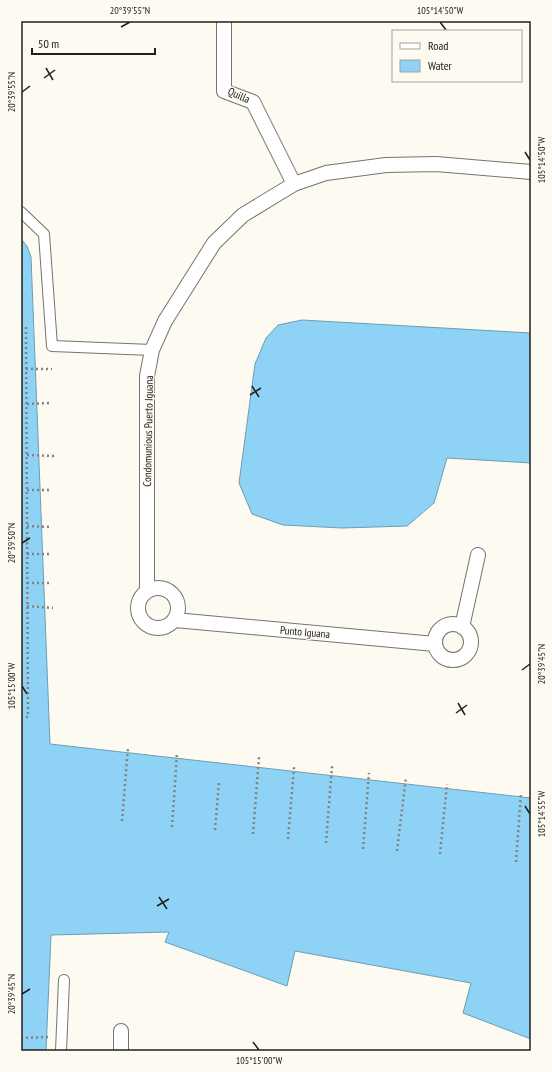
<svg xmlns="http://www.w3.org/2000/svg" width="552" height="1072" font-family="'PT Sans Narrow',sans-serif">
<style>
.water{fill:#8ed2f5;stroke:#6d9db4}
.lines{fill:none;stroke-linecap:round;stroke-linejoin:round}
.pedestrian-casing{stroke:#76746c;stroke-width:12}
.minor-casing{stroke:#76746c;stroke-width:16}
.path{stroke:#84827d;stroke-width:2.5;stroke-dasharray:2 3;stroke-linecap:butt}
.pedestrian{stroke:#fff;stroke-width:10}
.minor{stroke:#fff;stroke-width:14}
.ticks{fill:none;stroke:#21201d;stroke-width:1.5}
.labels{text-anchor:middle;stroke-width:3;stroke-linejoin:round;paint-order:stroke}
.street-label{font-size:11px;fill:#21201d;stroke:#fcfaf1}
.neatline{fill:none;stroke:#21201d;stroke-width:1.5}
.ticks-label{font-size:10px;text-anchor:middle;fill:#21201d}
</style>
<rect width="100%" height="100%" fill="#fcfaf1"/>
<path class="water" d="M21,239L27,246L31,257L50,744L531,798V1039L463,1013L471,983L295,951L287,986L165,942L169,932L51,935L46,1051H21Z
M302,320L531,333V463L447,458L434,503L407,526L342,528L283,525L252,514L239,483L255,364L266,338L278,325Z"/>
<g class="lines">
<defs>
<path id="pedestrian" d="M21,212L44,234L52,346L152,350
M61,1051L64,980"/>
<path id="minor" d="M224,21V91L253,102L294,184
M138 608a20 20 0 1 1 40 0a20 20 0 1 1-40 0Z
M147,591V376L152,350L165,321L214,243L243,215L294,184L326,173L386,165L436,164L531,172
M175,620L435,644
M435 642a18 18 0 1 1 36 0a18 18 0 1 1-36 0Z
M462,627L478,555
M121,1051V1031"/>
</defs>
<use href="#pedestrian" class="pedestrian-casing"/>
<use href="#minor" class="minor-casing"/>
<path class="path" d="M26,369H52
M27,404L50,403
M27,455L54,456
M27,490H52
M27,526L51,527
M21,544H27
M27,554H51
M27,583H52
M27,606L53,608
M21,717H28L26,327
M122,821L128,747
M172,827L177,753
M215,830L219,782
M253,834L259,757
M288,839L294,767
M326,843L332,766
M363,849L369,773
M397,851L406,777
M440,854L447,784
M516,862L521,792
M21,1038L49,1037
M21,1038V1051"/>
<use href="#pedestrian" class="pedestrian"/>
<use href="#minor" class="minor"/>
</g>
<path class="ticks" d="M440,22L446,30M121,27L130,22M46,68L53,80M44,78L55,70M22,92L30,86M525,152L530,160M252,386L259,397M250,395L261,388M22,543L30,538M522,670L530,664M22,686L27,694M458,703L465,715M456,713L467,705M525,806L530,814M159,897L167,909M157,906L169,899M22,994L30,989M253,1042L259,1050"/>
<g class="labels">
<g class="street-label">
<text transform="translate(239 95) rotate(24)" y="4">Quilla</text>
<text transform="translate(148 431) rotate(-89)" y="4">Condomunious Puerto Iguana</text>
<text transform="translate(305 632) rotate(5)" y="4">Punto Iguana</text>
</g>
</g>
<rect width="552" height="1072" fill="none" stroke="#fcfaf1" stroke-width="44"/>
<rect x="392" y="30" width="130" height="52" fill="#fcfaf1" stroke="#a4a39c"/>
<rect x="400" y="43" width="20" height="6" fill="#ffffff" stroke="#a4a39c"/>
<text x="428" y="50" font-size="12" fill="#21201d">Road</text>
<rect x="400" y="60" width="20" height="12" fill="#8ed2f5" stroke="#a4a39c"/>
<text x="428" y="70" font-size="12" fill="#21201d">Water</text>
<path d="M32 48v6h123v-6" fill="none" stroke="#21201d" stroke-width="2"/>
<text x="38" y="48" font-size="12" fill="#21201d" stroke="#fcfaf1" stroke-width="3" paint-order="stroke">50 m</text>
<rect x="22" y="22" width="508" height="1028" class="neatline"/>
<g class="ticks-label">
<text x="130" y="14">20°39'55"N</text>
<text x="440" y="14">105°14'50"W</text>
<text transform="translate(11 92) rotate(-90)" y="4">20°39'55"N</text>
<text transform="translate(541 160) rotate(-90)" y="4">105°14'50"W</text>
<text transform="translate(11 543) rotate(-90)" y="4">20°39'50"N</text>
<text transform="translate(541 664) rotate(-90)" y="4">20°39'45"N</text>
<text transform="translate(11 686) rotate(-90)" y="4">105°15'00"W</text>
<text transform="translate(541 814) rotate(-90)" y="4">105°14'55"W</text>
<text transform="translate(11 994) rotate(-90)" y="4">20°39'45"N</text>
<text x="259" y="1064">105°15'00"W</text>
</g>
</svg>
